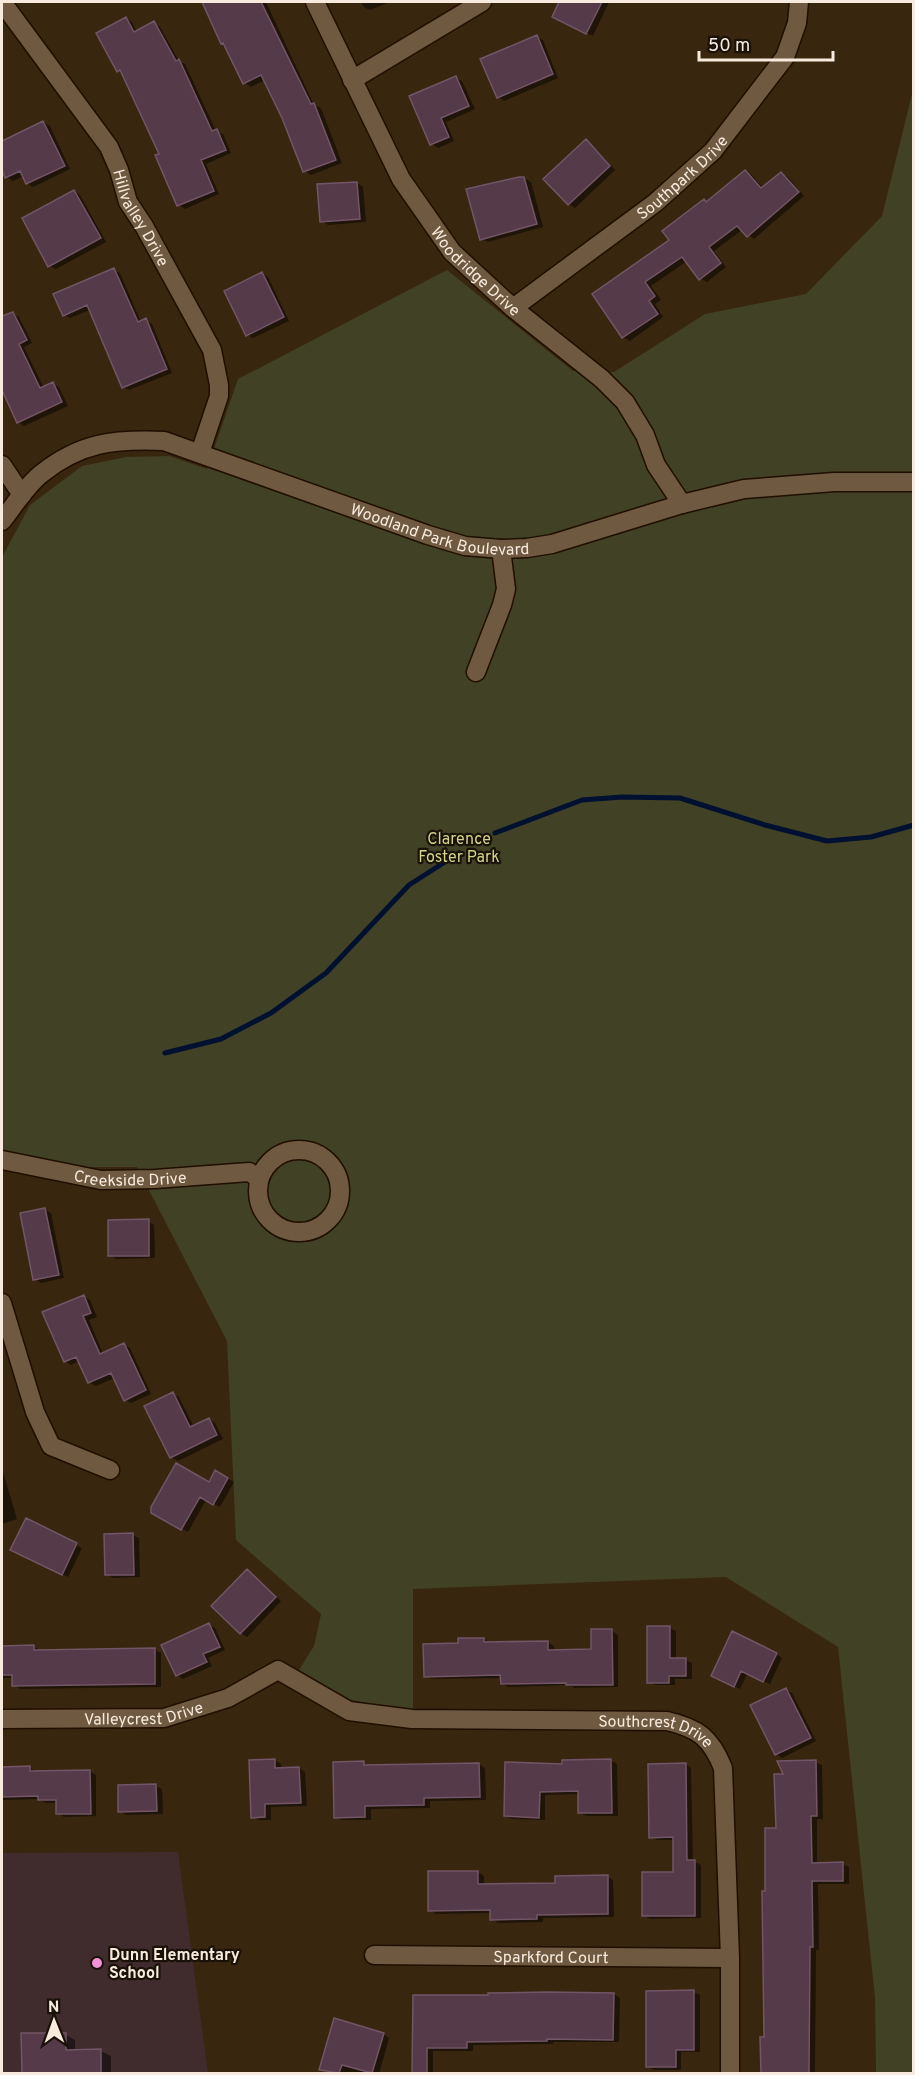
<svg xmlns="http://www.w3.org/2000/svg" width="915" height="2075" font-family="Overpass,sans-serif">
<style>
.education{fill:#402c2d}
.green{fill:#404125}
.shadow{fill:#0007}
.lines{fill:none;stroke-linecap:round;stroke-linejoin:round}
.stream{stroke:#001030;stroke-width:5}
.building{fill:#553a4a;stroke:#725566;stroke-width:1.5}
.minor-casing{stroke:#200e00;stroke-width:21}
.minor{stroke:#6f5941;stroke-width:18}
.poi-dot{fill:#f391d6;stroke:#1a1108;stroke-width:2}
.labels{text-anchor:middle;stroke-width:4.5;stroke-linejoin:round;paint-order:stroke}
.street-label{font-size:16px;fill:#f8ebde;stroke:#1a1108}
.park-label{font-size:16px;fill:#d2d587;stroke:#1a1108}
.poi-label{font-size:16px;font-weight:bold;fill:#f8ebde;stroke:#1a1108;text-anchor:start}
</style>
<rect width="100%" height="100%" fill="#39260f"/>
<path class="education" d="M178,1852L208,2073H2V1853Z"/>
<path class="green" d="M913,90V2073H876L875,1998L838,1647L726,1577L413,1589V1711L351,1700L299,1670L314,1646L321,1614L236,1540L227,1341L137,1167H77L2,1157V557L30,505L82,466L126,457L169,456L207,469L238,379L447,270L573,371L614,372L705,314L806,294L882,216Z"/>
<path class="shadow" d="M203,2H266L314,105L321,108L342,163L311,175L305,171L284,117L265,80L251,87L245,83L226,46L222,43Z
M361,2H390L370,10L364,7Z
M561,2H609L593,36L554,16Z
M126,18L132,22L137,32L154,23L160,27L179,61L185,64L216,131L223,134L231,153L206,164L219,194L185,209L179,205L161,155L124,74L118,71Z
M537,37L543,40L558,78L504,101L498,97Z
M456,78L462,81L475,109L446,122L454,141L438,148L432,144L411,96Z
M43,122L50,126L70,169L33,187L27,183L24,176L13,181L7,177L2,166V142Z
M586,141L592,145L615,170L575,208L569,204Z
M746,172L752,175L763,188L781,173L788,177L804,196L754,239L742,230L714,251L726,267L707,282L700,278L687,261L651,286L661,300L655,304L663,317L630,341L623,337L594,294L672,241L704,201L708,203Z
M524,178L531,182L543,227L488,242L481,239Z
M357,183L363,187L366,222L328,225L321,221Z
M74,191L80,195L106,242L56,269L49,266Z
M114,270L120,273L141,322L146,320L152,324L172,373L129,390L123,387L90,310L70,318L64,315Z
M262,274L268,277L289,321L253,338L247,335Z
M12,313L19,317L32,343L24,347L44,388L53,384L59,387L68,406L24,426L18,422L2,386V318Z
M45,1210L51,1213L64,1278L41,1283L35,1279Z
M148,1221L154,1225L155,1258L116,1259L110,1255Z
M83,1296L90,1300L97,1317L89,1320L103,1354L124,1345L130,1348L151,1394L131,1403L125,1400L115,1378L96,1386L89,1382L79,1361L71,1365L65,1361Z
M173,1394L179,1397L194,1427L209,1419L215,1423L223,1439L178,1461L171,1457L146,1407Z
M216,1472L234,1482L220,1507L206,1500L188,1532L153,1512L209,1484Z
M2,1474L4,1475L17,1519L2,1524Z
M27,1520L82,1548L68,1577L18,1553Z
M133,1535L139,1538L140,1577L113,1578L107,1574Z
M247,1571L281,1601L247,1637L241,1633Z
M209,1625L215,1628L225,1650L208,1658L212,1666L183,1679L177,1675Z
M670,1628L676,1631V1660H686L692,1663V1679H675V1685H655L649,1682Z
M612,1631L618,1635V1687L574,1688L570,1685L508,1687L502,1683V1678L432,1679L426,1676L460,1645L483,1639L490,1643L547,1642L554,1646V1651H593Z
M2,1647H33L40,1650L154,1649L161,1653V1687L20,1689L14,1685V1678H2Z
M776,1654L782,1658L770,1684L747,1674L740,1689L719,1679Z
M786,1690L792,1693L816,1741L782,1758L776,1754Z
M275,1760L281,1764V1769L299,1768L305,1772L307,1806L271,1807V1820H259L253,1817Z
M610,1760L617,1764L618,1816H586L580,1813V1794L545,1795V1820L512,1819L505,1816L563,1765Z
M815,1762L822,1765L823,1819H817V1864H842L849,1867V1884H818L819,1950H816L815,2074H762V2039H765L767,1893L786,1775Z
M334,1763H364L370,1766L479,1764L485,1768L486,1800L430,1801V1808L371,1809V1820H342L335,1817Z
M685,1764L691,1768L693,1861L701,1865V1918L650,1919L643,1915L675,1873L674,1840H657L651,1837Z
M2,1768H29L36,1771H89L96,1775V1816L64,1817L58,1813V1803H46L39,1799L2,1800Z
M156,1786L162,1789L163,1814L126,1815L120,1811Z
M478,1872L484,1876V1886L557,1884L607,1877L613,1880L614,1917L543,1918V1922L498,1923L492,1919V1913L436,1914L430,1910Z
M693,1992L700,1995V2052H681V2070H654L648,2066Z
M614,1994L620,1998L619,2042H553V2044L473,2045V2051H433V2074L414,2073V1997Z
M383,2034L389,2038L379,2074H337L320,2069Z
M23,2035H66L75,2040V2051H101L111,2056V2074H23Z"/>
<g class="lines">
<path class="stream" d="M495,833L582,800L622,797L680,798L765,825L827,841L871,837L914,825
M165,1053L221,1039L271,1013L326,973L409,885L459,853"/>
</g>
<path class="building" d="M202,2H261L311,104L314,103L336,160L303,172L282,118L261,75L243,84L223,43L221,44Z
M559,2H602L586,34L552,17Z
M126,17L134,32L154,21L176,61L179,59L212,131L217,129L226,150L201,160L214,191L177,206L155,155L159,154L120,70L117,72L96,33Z
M537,35L553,74L497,98L480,59Z
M456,76L469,106L441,118L449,137L430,145L409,96Z
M43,121L65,166L26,184L20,171L5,178L2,170V141Z
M586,139L610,166L568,205L543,179Z
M745,170L761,188L781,172L799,192L747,237L737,226L709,247L721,263L699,280L682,257L645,282L655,296L649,301L658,314L622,338L592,294L669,240L662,231L704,199L706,202Z
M519,177H524L537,224L480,240L466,189Z
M357,182L360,219L320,222L317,184Z
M74,190L101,238L48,267L22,218Z
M114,268L138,322L146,318L167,369L122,388L87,305L63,316L53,294Z
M262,272L284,317L246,336L224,291Z
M13,312L27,340L19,344L40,388L53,382L62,402L17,423L2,390V316Z
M45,1208L59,1275L33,1280L20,1213Z
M149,1219V1256H108V1220Z
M84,1295L91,1313L83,1316L100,1354L124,1343L146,1390L124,1401L111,1373L88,1383L76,1357L64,1362L42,1312Z
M173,1392L190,1427L209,1418L217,1435L170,1458L144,1406Z
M176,1463L209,1482L215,1470L228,1478L213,1505L200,1497L181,1530L151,1513V1507Z
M26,1518L77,1543L62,1575L10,1550Z
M133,1533L134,1575H105L104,1534Z
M247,1569L276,1597L240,1634L211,1606Z
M209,1623L220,1647L203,1654L207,1662L176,1676L161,1645Z
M647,1626H670V1658H686V1676H669V1683H647Z
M591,1629H612L613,1685H566V1683L501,1684L500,1675L424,1677L423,1644L458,1643V1638H484V1642L548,1641V1650L591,1649Z
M732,1631L777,1653L763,1682L741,1671L734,1687L711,1676Z
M34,1645V1650L155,1648V1684L12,1686V1675H2V1646Z
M786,1688L811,1738L775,1755L750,1705Z
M275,1759V1768L299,1767L301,1803L265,1804V1817L251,1818L249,1760Z
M611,1759L612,1813H578V1791L540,1792L539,1818L504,1816L505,1762L562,1764V1760Z
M816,1760L817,1816H811L812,1863L843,1862V1881H812L813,1947H810L809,2073H761L760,2037H764L762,1891H765V1828H776L774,1774H783L777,1761Z
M364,1761V1765L479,1763L480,1797L424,1798V1805L365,1806V1817L334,1818L333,1762Z
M686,1763L687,1860H695V1916H642V1872H673V1837L649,1838L648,1764Z
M30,1766V1771L90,1770L91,1814H56V1800H38V1796L2,1797V1767Z
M156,1784L157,1811L118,1812V1785Z
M428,1871H478V1884L555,1883V1876L608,1875V1914L537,1915V1919L490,1920V1910L428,1911Z
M694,1990V2050H676V2067H646V1991Z
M548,1992L614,1993L613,2040L547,2039V2041L467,2042V2048H427V2073H412L413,1995H488V1993Z
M334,2018L384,2033L372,2073L342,2065L339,2073L319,2070Z
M21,2033H66V2050L101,2049V2073H22Z"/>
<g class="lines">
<defs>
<g id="minor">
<path id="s1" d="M2,2L109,147L119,170L128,202L144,226L212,350L219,385V396L200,453"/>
<path id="s2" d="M315,2L401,179L452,252L513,308L602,379L625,402L645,435L656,465L682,504"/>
<path d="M352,80L482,2"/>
<path id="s3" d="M513,308L655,203L713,151L785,57L797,23L799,2"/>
<path d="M2,465L22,495"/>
<path id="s4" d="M2,521C14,506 25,487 41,474C81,442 114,439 164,441L428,535L465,546L501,549L527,548L552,544L682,504L744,489L834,482H914"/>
<path d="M476,672L502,605L506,589L501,549"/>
<circle cx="299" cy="1191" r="41"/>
<path id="s5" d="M2,1160L101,1180L155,1179L249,1172L259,1178"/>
<path d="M2,1303L35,1412L51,1446L110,1470"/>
<path id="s6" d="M2,1719L164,1718L228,1698L278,1670L349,1711L412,1719L667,1721C698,1728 711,1738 723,1768L730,1958V2074"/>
<path id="s7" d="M374,1955L730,1958"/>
</g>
</defs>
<use href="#minor" class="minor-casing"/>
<use href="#minor" class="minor"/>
</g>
<circle class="poi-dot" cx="97" cy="1963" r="6"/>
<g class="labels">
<g class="street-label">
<text dy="6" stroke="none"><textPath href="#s3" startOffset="214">Southpark Drive</textPath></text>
<text dy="6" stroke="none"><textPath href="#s1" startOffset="258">Hillvalley Drive</textPath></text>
<text dy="6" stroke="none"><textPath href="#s2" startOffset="316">Woodridge Drive</textPath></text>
<text dy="6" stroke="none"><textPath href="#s4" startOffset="483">Woodland Park Boulevard</textPath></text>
<text dy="6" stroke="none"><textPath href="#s5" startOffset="130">Creekside Drive</textPath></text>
<text dy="6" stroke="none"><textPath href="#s6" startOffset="142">Valleycrest Drive</textPath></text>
<text dy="6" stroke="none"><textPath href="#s6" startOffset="678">Southcrest Drive</textPath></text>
<text dy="6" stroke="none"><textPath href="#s7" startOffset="177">Sparkford Court</textPath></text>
</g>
<g class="park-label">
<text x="459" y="844">Clarence<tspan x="459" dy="18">Foster Park</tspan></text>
</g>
<g class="poi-label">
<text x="109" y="1960">Dunn Elementary<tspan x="109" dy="18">School</tspan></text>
</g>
</g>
<rect width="915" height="2075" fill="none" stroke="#f8ebde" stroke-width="6"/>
<g transform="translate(54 2021) rotate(359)" stroke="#1a1108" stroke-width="4.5" paint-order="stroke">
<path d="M0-4.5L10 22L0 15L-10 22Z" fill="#f8ebde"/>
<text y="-9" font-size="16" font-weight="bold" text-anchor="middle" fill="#f8ebde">N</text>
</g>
<path d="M699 51v9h134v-9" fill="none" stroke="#f8ebde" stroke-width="3"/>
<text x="708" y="51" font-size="18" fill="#f8ebde" stroke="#1a1108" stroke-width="4.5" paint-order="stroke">50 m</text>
</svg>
